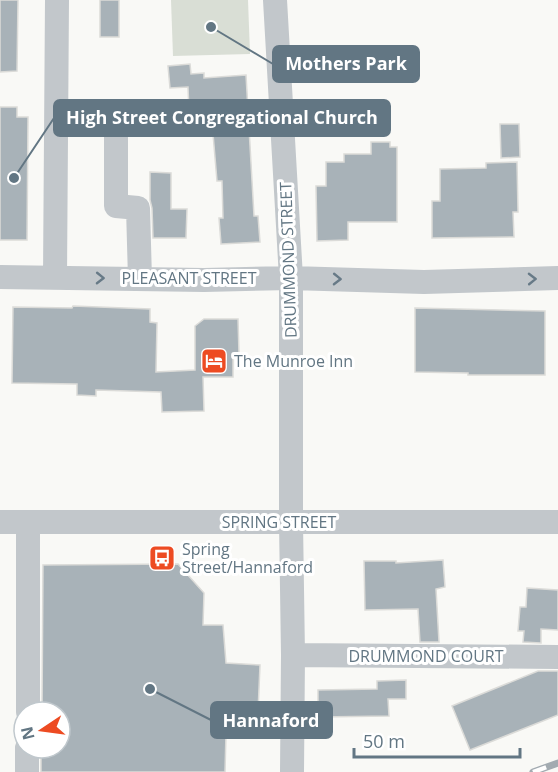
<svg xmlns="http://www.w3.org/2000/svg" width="558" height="772" font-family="'Open Sans',sans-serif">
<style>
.green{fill:#d9ded5}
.building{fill:#a8b2b8;stroke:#dbdbd8;stroke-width:1.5}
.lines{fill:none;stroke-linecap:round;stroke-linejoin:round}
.minor{stroke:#c2c7cb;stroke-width:24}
.rail-casing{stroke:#a3abb1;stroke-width:7}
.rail{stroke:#fff;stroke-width:4.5;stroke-dasharray:14;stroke-linecap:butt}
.oneway{stroke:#677a87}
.labels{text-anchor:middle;stroke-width:6;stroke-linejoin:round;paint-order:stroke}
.street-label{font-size:16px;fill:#627683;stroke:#fff}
.poi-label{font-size:16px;fill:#627683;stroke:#fff;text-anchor:start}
.leader{fill:none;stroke:#627683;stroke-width:2}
.callout-dot{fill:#627683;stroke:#fff;stroke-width:2}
.callout{fill:#627683;stroke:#627683;stroke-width:2}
.callout-label{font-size:18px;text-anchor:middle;font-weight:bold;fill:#fff}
</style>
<rect width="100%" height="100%" fill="#f9f9f6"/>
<path class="green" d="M171,0H248L250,54L173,56Z"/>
<path class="building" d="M0,0H18L17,71L0,72Z
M100,0H119V37H100Z
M190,64L191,74L204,73V78L246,75L254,216H258L260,242L221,244L219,218H223L222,181H217L211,110L189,111L188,87L170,88L168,66Z
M0,107H17V117H28L27,240H0Z
M500,124H519L520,157L501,158Z
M371,142H390V147H397V222H348V240L317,241L316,186H326V162H344V154H371Z
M517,162L518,212H513L514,237L432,238V201H440V169L486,168V163Z
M150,172L171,173V209H187L186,238H153L152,208L150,200Z
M73,306L150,309V322L157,323L156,372L195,370V326L204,319H238L239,354H233V377H203L204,411L162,412L161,392L96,390V396L77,395V384L12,383L13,307L72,308Z
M415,308L545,311V375H468V373L415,372Z
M443,560L445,587L436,589L439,642H420L418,609L365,610L364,561H396V563Z
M178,564L204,593L203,625H223L226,663L260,665L257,735L226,733L225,772H41V748H60V712H42L43,565Z
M527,588L558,590V630L541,629V643L523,642L524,631H518L520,607H526Z
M538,671H558V715L470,750L452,706Z
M406,680V699H388L389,716L318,717V690L377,689V681Z"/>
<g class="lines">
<path class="minor" d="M275,0L291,278V522L293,655L292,772
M116,138V206L138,208L140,279
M0,277L204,280L291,278L424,282L558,278
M55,277L57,0
M0,522H558
M28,522V712
M293,655L558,657
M27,772V748"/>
<defs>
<path id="rail" d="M533,772L558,763"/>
</defs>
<use href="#rail" class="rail-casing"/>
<use href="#rail" class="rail"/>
</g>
<defs><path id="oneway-chevron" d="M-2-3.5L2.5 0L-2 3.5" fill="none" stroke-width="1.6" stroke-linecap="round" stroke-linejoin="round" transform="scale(1.5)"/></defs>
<g class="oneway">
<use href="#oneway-chevron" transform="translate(100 278) rotate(1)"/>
<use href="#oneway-chevron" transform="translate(337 279) rotate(1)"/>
<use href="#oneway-chevron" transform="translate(532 279) rotate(-1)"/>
</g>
<defs>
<symbol id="hotel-square" viewBox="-11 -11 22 22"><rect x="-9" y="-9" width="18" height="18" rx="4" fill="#ed4b22" stroke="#fff"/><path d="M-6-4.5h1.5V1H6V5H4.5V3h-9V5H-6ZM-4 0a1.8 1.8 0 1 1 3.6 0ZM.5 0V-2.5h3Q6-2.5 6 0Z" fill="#fff"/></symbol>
<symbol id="bus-square" viewBox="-11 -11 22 22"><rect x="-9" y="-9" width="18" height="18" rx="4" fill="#ed4b22" stroke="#fff"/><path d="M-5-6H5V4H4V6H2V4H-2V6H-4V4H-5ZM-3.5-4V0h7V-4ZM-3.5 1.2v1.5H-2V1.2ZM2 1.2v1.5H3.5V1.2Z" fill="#fff"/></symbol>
</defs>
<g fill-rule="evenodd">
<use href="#hotel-square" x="199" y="346" width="30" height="30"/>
<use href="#bus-square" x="147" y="543" width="30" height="30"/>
</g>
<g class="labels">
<g class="street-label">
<text transform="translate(288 260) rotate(-92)" y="6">DRUMMOND STREET</text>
<text x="189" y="284">PLEASANT STREET</text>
<text x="279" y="528">SPRING STREET</text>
<text x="426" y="662">DRUMMOND COURT</text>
</g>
<g class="poi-label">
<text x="234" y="367">The Munroe Inn</text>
<text x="182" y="555">Spring<tspan x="182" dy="18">Street/Hannaford</tspan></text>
</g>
</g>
<path class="leader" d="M211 27L273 64M14 178L54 118M150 689L211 720"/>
<g class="callout-dot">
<circle cx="211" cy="27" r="6"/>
<circle cx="14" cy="178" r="6"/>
<circle cx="150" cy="689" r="6"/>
</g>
<g class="callout">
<rect x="273" y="46" width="146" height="36" rx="6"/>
<rect x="54" y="100" width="336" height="36" rx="6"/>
<rect x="211" y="702" width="121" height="36" rx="6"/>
</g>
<g class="callout-label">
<text x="346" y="70">Mothers Park</text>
<text x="222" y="124">High Street Congregational Church</text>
<text x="271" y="727">Hannaford</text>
</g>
<g transform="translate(42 730) rotate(257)"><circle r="28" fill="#ffffff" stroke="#c0c8cd" stroke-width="1.5"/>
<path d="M0-4.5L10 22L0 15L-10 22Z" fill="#ed4b22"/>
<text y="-9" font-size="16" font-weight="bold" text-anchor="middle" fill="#627683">N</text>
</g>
<path d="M354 748v9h166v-9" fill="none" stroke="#627683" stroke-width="3"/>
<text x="363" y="748" font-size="18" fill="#627683" stroke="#ffffff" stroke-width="4.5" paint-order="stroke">50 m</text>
</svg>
